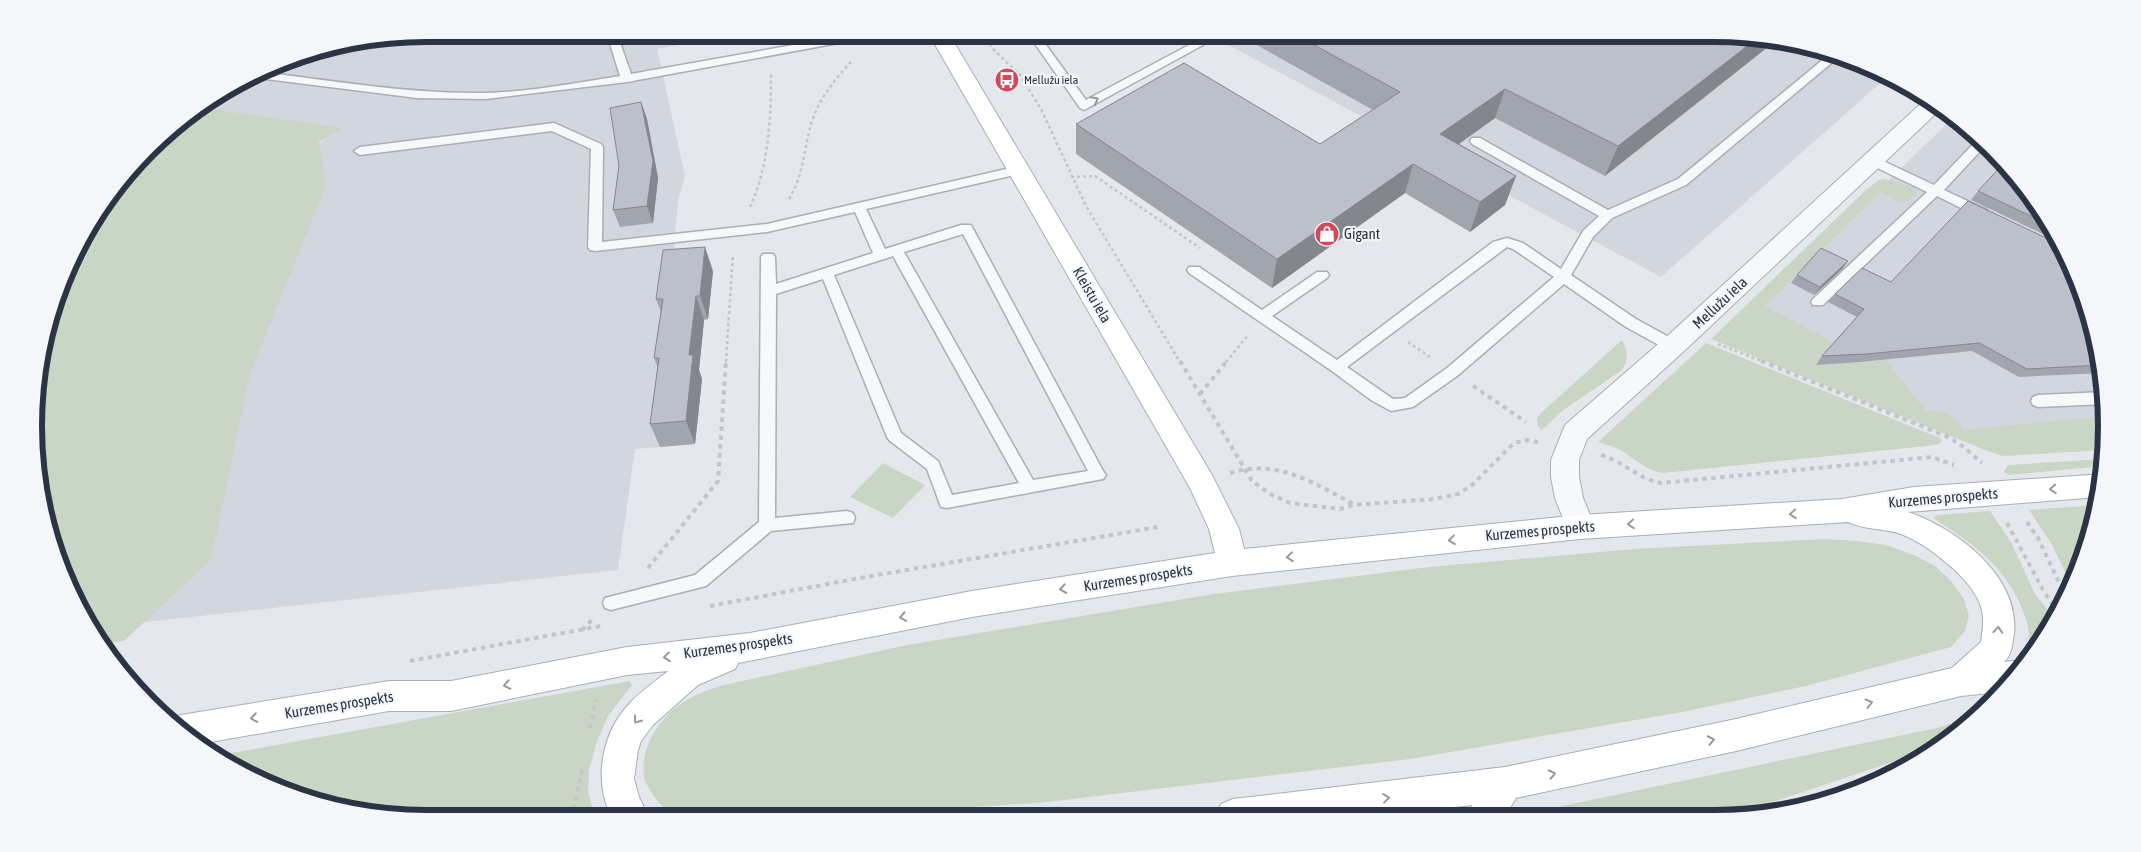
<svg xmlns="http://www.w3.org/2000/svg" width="2141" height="852" font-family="'Asap Condensed',sans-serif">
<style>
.built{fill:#d2d6de}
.green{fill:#c9d6c5}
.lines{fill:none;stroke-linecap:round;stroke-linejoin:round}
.lane-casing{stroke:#a9aeb7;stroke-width:3}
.street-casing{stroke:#a9aeb7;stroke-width:2}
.secondary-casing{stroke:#a9aeb7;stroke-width:2}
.path-far1{stroke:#c2c5cb;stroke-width:2.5;stroke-dasharray:3 3;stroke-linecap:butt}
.path{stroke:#c2c5cb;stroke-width:4;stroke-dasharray:4.5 4.5;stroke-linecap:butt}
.lane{fill:#f7f8fa;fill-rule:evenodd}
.street{fill:#f7f8fa;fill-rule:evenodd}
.secondary{fill:#fff;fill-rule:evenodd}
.wall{fill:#a1a5ae}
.shaded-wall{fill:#83868d}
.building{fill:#bbc0ca;stroke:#83868d}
.oneway{stroke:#9196a0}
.oneway2{stroke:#959aa2}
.labels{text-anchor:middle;stroke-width:4.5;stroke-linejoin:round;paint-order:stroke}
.far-poi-label{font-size:12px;fill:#2b3445;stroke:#f4f6f9;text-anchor:start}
.poi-label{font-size:15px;fill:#2b3445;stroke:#f4f6f9;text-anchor:start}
.street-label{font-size:15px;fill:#2b3445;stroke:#f4f6f9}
.rim{fill:none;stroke:#2b3445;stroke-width:6}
</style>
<rect width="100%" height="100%" fill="#e4e7ec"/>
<path class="built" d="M426,34H735L657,49L685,176L678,200L672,274L713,271L708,319L704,320L698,378L702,379L695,444L635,449L618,570L91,628L287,165L342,128L201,107L230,86L300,55Z
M1208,34H1715L1841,54L1888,76L1661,277Z
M1954,117L1973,131L2026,187L2067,252L2094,324L2106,400V421L1970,435L1729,333Z"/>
<path class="green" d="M201,107L343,128L319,142L326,186L250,374L211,560L124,641L100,644L64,576L41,503L37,375L55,300L86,230L168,131Z
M1885,179L1915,189L1917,193C1901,208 1899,200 1881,192L1765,306L1835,343L1860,362L1886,360L1925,410C1942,409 1955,415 1963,430L2106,416L2105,450L2003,456L1985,450L1711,339L1866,190L1879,180Z
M1622,340C1628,351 1629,359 1622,370L1562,411L1542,430L1538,426L1537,418L1542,412Z
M1706,343L1940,438L1942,441L1940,444L1927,446L1663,473C1643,470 1632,455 1614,447C1609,445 1603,444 1598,442Z
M2104,459V466L2009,475L2004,472L2008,465Z
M883,463L925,485L893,518L850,497Z
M2097,505L2087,552L2071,584L2051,543L2029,510Z
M1990,511L2011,542L2035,594L2054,618L2041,644L2034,652L2027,648C2031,634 2028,624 2023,611C2011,579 1989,557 1963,538C1954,531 1943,526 1934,518L1937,515Z
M1825,539L1857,541L1886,545L1914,555L1935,566L1950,580L1964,599L1969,616L1965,631L1951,647L1806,686L1682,712L1410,759L1038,803L814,817L681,818C667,813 658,803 650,790C648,786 644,781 644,776C640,750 657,721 678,706C691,696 705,691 720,686L907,645L1214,594L1429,567L1635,549Z
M630,681L632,685L608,716L597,741L589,770L588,793L596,818H426L300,798L221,755Z
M1978,716L1934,748L1734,815H1543L1562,806L1937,728Z"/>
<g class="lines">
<defs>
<path id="lane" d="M607,34H617L631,74L855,34H876L871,37L627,82L486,99L417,98L251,77L261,72C335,81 409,94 484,93C529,92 576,83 620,76Z
M1028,34H1038L1086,100L1189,45L1172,34H1185L1203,45L1084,110L1080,108Z
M1831,53L1841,55L1686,185L1612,218L1593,237L1571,275L1636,319L1678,342L1680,346L1678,350L1673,351L1668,350L1626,327L1564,284L1457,376L1413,407L1391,411L1371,400L1332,371L1189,273L1187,270L1189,267H1199L1262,310L1317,272H1327L1329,275L1327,278L1272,316L1337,360L1493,242L1507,238L1523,243L1561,269L1583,231L1599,216L1472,144L1470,141L1472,138H1480L1608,210L1678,179ZM1507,247L1513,249L1554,277L1447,368L1405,398L1393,399L1347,367Z
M554,123L601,144L603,147L602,242L767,224L1019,166L1023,167L1025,170L1023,173L866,209L885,249L961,225H971L1103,471L1106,475L1103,479L947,508L941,507L927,469L890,441L887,437L823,279L776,294L775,518L847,511L853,513L855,518L853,523L771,531L706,586L611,610L605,608L603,603L605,598L695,575L759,522L761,257L763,254H773L775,257L776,284L873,253L855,212L767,232L595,251L590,250L588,247L591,149L552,131L360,155L354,151L360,147ZM963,234L1088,471L1033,480L904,252ZM893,256L1019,483L952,495L938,461L901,433L834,275Z
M1979,138L1986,145L1944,190L1987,210L1988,213L1987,216H1977L1937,196L1823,305H1813L1811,302L1813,299L1927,192L1869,164L1867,161L1869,158H1877L1934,185Z
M2105,392L2106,404L2038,407L2033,405L2031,401L2033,397L2038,395Z"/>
<path id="street" d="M1927,98L1942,108L1682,353L1587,439L1579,460V477L1583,498L1595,527L1590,536L1580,539L1570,536L1555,498L1551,477V460L1565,425L1664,339Z"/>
<path id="secondary" d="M929,34H949L1212,475L1239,529L1244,549L1580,515L1842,499L1914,487L2104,474L2099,497L1908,512C1957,529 2020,576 2014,634C2012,644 2012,655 2004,662L2013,661L2023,665L1999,692L1961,696L1736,751L1516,798L1505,816H1468L1472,805L1378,816H1216L1221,804L1233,799L1505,767L1736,719L1952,668L1981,642C1983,629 1985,617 1980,604C1970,577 1927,544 1901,534C1884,528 1864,530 1848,522L1580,539L1232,576L972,617L738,663L735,669L698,685L653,725L641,741L638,750L634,779L639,797L649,818H612C593,781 601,733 630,703C641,691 656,681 668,671L627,675L451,711H389L199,744L187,737L171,719L181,715L389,681H451L627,647L750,633L972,591L1215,553L1209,529L1190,488Z"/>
</defs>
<use href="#lane" class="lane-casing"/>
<use href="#street" class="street-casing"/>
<use href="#secondary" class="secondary-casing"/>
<path class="path-far1" d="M983,34L994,50L1020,75L1041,109L1086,206L1180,362
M1071,177L1095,176L1200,248
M789,199C804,175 804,147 812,121C820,97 836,78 853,60
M750,207C769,166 771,118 771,74
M1408,342L1430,357
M1718,344L1764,362
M726,362L733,254
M1226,362L1248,335"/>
<path class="path" d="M1180,361L1252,481L1272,495L1290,503L1340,509L1353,505L1433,499L1458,494L1472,485L1514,443L1527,440L1538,442
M1761,361L1946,436L1960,444L1982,463
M1473,386L1526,422
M1200,394L1227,361
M1601,455C1623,461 1638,479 1661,483L1932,457L1954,465
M1230,473C1275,458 1315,483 1353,504
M2027,522L2038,538L2065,595
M2007,523L2043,590L2057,611
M648,568L718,481L726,361
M710,606L860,578L1158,527
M582,630L594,618
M410,661L601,626
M156,704L163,703
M590,728L596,700
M572,818L582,769"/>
<use href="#lane" class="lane"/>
<use href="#street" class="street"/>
<use href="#secondary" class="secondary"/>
</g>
<path class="wall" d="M1237,34H1715L1605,176L1495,118L1459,144L1516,176L1505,205L1470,232L1405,193L1272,288L1076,154V124L1320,144L1373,110Z
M641,102L647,119L658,178L653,223L620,227L613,210Z
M2026,187L2060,242L1971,200L1978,191Z
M1848,261L1842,269L1814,295L1791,283L1797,275Z
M713,271L708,319L704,320L699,370L702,379L695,444L660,447L650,424L658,368L654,358L661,312L656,299Z
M1835,294L2094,324L2102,373L2019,377L1972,351L1860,362L1816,365L1822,356L1857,317L1828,302Z"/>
<path class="shaded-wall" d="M663,34H697L665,40Z
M1755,40L1773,43L1605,176L1618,146Z
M1505,89L1495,118L1432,163L1440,134Z
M641,102L647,119L658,178L653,223L647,206Z
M1413,164L1405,193L1272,288L1277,259Z
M1516,176L1505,205L1470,232L1480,202Z
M705,247L713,271L708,319L700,296Z
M1848,261L1842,269L1814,295L1820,287Z
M696,296L704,320L699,370L702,379L695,444L686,421L689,355Z"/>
<path class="building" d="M1294,34H1715L1755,40L1618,146L1505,89L1440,134L1516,176L1480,202L1413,164L1277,259L1076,124L1184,63L1320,144L1400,92Z
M641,102L653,161L647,206L613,210L619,166L610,108Z
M2004,163L2026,187L2050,225L1978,191Z
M1968,201L2063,246L2067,252L2094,324L2101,365L2027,369L1979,343L1867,354L1822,356L1864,309L1835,294L1862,268L1891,282Z
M705,247L700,296H696L689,355H693L686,421L650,424L659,358H654L663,299H656L663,250Z
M1821,248L1848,261L1820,287L1797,275Z"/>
<defs><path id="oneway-chevron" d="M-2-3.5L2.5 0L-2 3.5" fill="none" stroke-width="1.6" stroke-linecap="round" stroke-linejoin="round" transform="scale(1.25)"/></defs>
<use class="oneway" href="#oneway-chevron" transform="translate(1095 100) rotate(-28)"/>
<g class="oneway2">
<use href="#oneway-chevron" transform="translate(2053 489) rotate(176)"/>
<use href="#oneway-chevron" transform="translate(1793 514) rotate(176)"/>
<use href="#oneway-chevron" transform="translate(1631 524) rotate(176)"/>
<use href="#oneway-chevron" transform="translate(1452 540) rotate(174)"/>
<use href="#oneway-chevron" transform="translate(1290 557) rotate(174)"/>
<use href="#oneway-chevron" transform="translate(1063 589) rotate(171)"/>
<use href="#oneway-chevron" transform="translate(903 617) rotate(169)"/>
<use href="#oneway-chevron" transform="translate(1998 630) rotate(-86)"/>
<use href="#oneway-chevron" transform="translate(667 657) rotate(173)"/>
<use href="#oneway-chevron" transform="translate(507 685) rotate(169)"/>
<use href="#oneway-chevron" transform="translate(1869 703) rotate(-14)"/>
<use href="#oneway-chevron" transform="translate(254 718) rotate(171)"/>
<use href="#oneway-chevron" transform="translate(637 720) rotate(126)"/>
<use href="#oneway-chevron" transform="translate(1711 740) rotate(-12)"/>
<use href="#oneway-chevron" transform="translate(1552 774) rotate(-12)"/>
<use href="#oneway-chevron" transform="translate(1386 798) rotate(-7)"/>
</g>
<defs>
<symbol id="bus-disc" viewBox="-11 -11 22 22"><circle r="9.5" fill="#d1495b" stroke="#f4f6f9"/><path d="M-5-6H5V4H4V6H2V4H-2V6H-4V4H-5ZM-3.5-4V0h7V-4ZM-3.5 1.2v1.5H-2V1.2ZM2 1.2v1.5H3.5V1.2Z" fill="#fff"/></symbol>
<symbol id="shop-disc" viewBox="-11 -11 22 22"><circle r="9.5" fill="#d1495b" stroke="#f4f6f9"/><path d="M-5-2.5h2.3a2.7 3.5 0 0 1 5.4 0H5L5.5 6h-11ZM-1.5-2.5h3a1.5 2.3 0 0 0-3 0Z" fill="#fff"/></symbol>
</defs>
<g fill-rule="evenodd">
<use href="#bus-disc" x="993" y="66" width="28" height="28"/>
<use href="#shop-disc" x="1313" y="220" width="28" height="28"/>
</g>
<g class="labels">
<g class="far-poi-label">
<text x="1024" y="84">Mellužu iela</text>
</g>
<g class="poi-label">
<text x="1344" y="239">Gigant</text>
</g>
<g class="street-label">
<text transform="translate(1092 295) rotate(60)" y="5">Kleistu iela</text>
<text transform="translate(1720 303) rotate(-43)" y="5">Mellužu iela</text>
<text transform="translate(1943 498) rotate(-5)" y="5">Kurzemes prospekts</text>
<text transform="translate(1540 531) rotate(-5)" y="5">Kurzemes prospekts</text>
<text transform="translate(1138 578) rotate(-9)" y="5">Kurzemes prospekts</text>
<text transform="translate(738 646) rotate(-8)" y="5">Kurzemes prospekts</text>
<text transform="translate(339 705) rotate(-9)" y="5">Kurzemes prospekts</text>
</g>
</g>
<path d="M0 0H2141V852H0ZM426 42H1714A384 384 0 0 1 2098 426V426A384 384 0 0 1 1714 810H426A384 384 0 0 1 42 426V426A384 384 0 0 1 426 42Z" fill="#f4f6f9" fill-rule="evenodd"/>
<path class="rim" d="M426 42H1714A384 384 0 0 1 2098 426V426A384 384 0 0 1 1714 810H426A384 384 0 0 1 42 426V426A384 384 0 0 1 426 42Z"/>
</svg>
